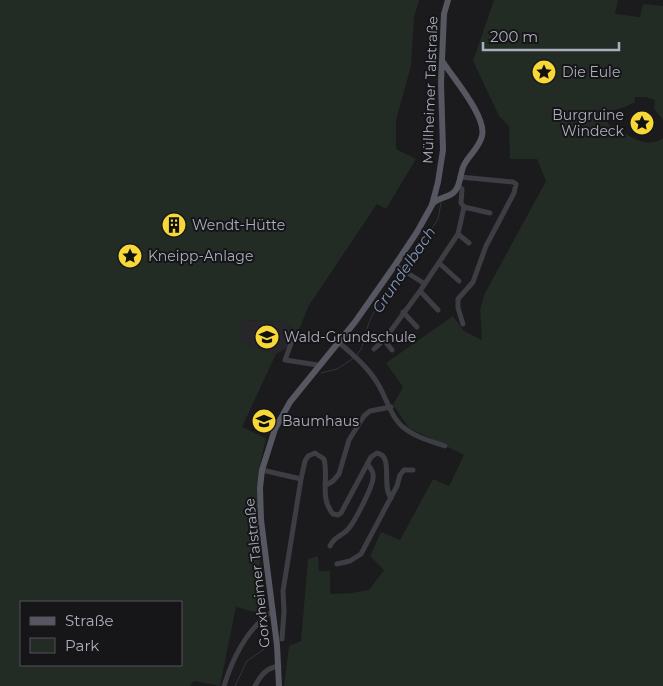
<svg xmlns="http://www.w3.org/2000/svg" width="663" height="686" font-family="Montserrat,sans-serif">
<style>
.built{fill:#27262a}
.green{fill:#222b24;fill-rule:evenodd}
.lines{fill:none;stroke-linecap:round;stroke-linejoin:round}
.stream{stroke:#2f3642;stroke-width:1}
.minor{stroke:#3d3d44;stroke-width:5}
.major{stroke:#575761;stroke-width:6}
.labels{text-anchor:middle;stroke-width:4;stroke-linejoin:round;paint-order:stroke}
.poi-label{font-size:14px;fill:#acafbc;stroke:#161518;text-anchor:start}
.street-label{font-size:14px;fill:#acafbc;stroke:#161518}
.water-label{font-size:15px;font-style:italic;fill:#8396b8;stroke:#161518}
</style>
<rect width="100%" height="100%" fill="#1b1a1d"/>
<path class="built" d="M243,320L284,322L298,333L289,347L276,354L238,342Z"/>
<path class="green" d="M0,0H419L414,17L411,66L396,120V149L416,159L386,209L377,204L308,307L298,333L284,322L243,320L239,342L276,354L242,427L266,438L259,470L260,569L258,613L236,607L220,686L194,681L190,686H0ZM21,602H181V665H21Z
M494,0H618L615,14L640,17L643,4L663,6V120L654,109L655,100L645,97H635V102L625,107L606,113V117L609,125C627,132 643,151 663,138V686H284L289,646L301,641L308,559L318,556L319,571H330V594L351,593L369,590L384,570L370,556L381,532L400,540L433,479L449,486L464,455L409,428L393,405L403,387L386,363L453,316L464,331L482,340L480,310L484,295L546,181L537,159H510L509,126L499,116L473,61Z"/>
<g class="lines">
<path class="stream" d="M406,269L438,219L441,203
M357,355C366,344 365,330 371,318C379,301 392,287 403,272
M321,373L337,369L354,358
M235,686L247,661L270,645"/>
<path class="minor" d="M460,177L513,182L516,184L514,193L486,246L473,282L458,299V308L463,324
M464,207L490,213
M458,234L469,243
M439,263L459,281
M395,265L425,284
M420,291L438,310
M403,312L417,327
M384,340L392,350
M292,341L285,360L318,365
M338,342C353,354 368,367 378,384C386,397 391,417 403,427C415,437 430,441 445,446
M374,349L384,340L420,291L458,234L464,207L461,203L462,189L458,186
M262,470L301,479
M325,483L328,484L333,481L339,474L349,440L364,416L370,411L391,407
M330,546C334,536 343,536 349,528C355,521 373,486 373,478C374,472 371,468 367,464
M337,564L350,561L361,554L397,486L400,475L404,470H413
M282,639L284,611L283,591L301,479L305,461L308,456L315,453L324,459C329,478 319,498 333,514L338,515L341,513L371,457L377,453C394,456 381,486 391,498
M224,686C233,657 247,628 273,611
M255,686C261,675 266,668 279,666"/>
<path class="major" d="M432,204C440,196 450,198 455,191C461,184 460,173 464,165C469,155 479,148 482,136C487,117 453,78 443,62
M279,686L277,645L261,520L260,488L262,470L275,429L290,402L355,322L395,265L417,232L432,205L438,182L443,150L441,83L444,14L448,0"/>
</g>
<defs>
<symbol id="sight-disc" viewBox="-11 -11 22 22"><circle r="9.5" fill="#f7d837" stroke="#161518"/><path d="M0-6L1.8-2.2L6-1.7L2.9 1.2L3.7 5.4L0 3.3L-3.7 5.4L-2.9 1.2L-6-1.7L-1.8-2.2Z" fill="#111"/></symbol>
<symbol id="building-disc" viewBox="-11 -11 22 22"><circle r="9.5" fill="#f7d837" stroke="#161518"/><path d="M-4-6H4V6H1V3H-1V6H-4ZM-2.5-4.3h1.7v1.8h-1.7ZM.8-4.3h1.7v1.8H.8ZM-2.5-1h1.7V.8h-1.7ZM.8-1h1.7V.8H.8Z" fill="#111"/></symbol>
<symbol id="school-disc" viewBox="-11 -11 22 22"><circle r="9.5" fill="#f7d837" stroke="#161518"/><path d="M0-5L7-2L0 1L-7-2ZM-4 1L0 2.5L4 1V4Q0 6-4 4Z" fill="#111"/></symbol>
</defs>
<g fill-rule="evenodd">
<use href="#sight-disc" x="530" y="58" width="28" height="28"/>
<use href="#sight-disc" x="628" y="109" width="28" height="28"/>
<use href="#building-disc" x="160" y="211" width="28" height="28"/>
<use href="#sight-disc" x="116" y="242" width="28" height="28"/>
<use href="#school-disc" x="253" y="323" width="28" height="28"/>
<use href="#school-disc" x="250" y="407" width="28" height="28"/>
</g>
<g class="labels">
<g class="poi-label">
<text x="562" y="77">Die Eule</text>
<text x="624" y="120" text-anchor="end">Burgruine<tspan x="624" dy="16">Windeck</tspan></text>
<text x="192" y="230">Wendt-Hütte</text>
<text x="148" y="261">Kneipp-Anlage</text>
<text x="284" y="342">Wald-Grundschule</text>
<text x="282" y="426">Baumhaus</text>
</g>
<g class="street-label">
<text transform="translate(430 90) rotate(-88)" y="5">Müllheimer Talstraße</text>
<text transform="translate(257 573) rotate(-96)" y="5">Gorxheimer Talstraße</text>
</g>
<g class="water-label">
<text transform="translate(404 270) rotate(-56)" y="5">Grundelbach</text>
</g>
</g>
<rect x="20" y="601" width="162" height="65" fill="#161518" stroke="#52535a"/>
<rect x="30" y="617" width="25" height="8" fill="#575761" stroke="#52535a"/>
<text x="65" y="626" font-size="15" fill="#acafbc">Straße</text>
<rect x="30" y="638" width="25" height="15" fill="#222b24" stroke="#52535a"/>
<text x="65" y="651" font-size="15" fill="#acafbc">Park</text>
<path d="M483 42v8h136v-8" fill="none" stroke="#acafbc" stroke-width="2.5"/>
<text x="490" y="42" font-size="15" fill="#acafbc" stroke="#161518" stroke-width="4" paint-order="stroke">200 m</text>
</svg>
